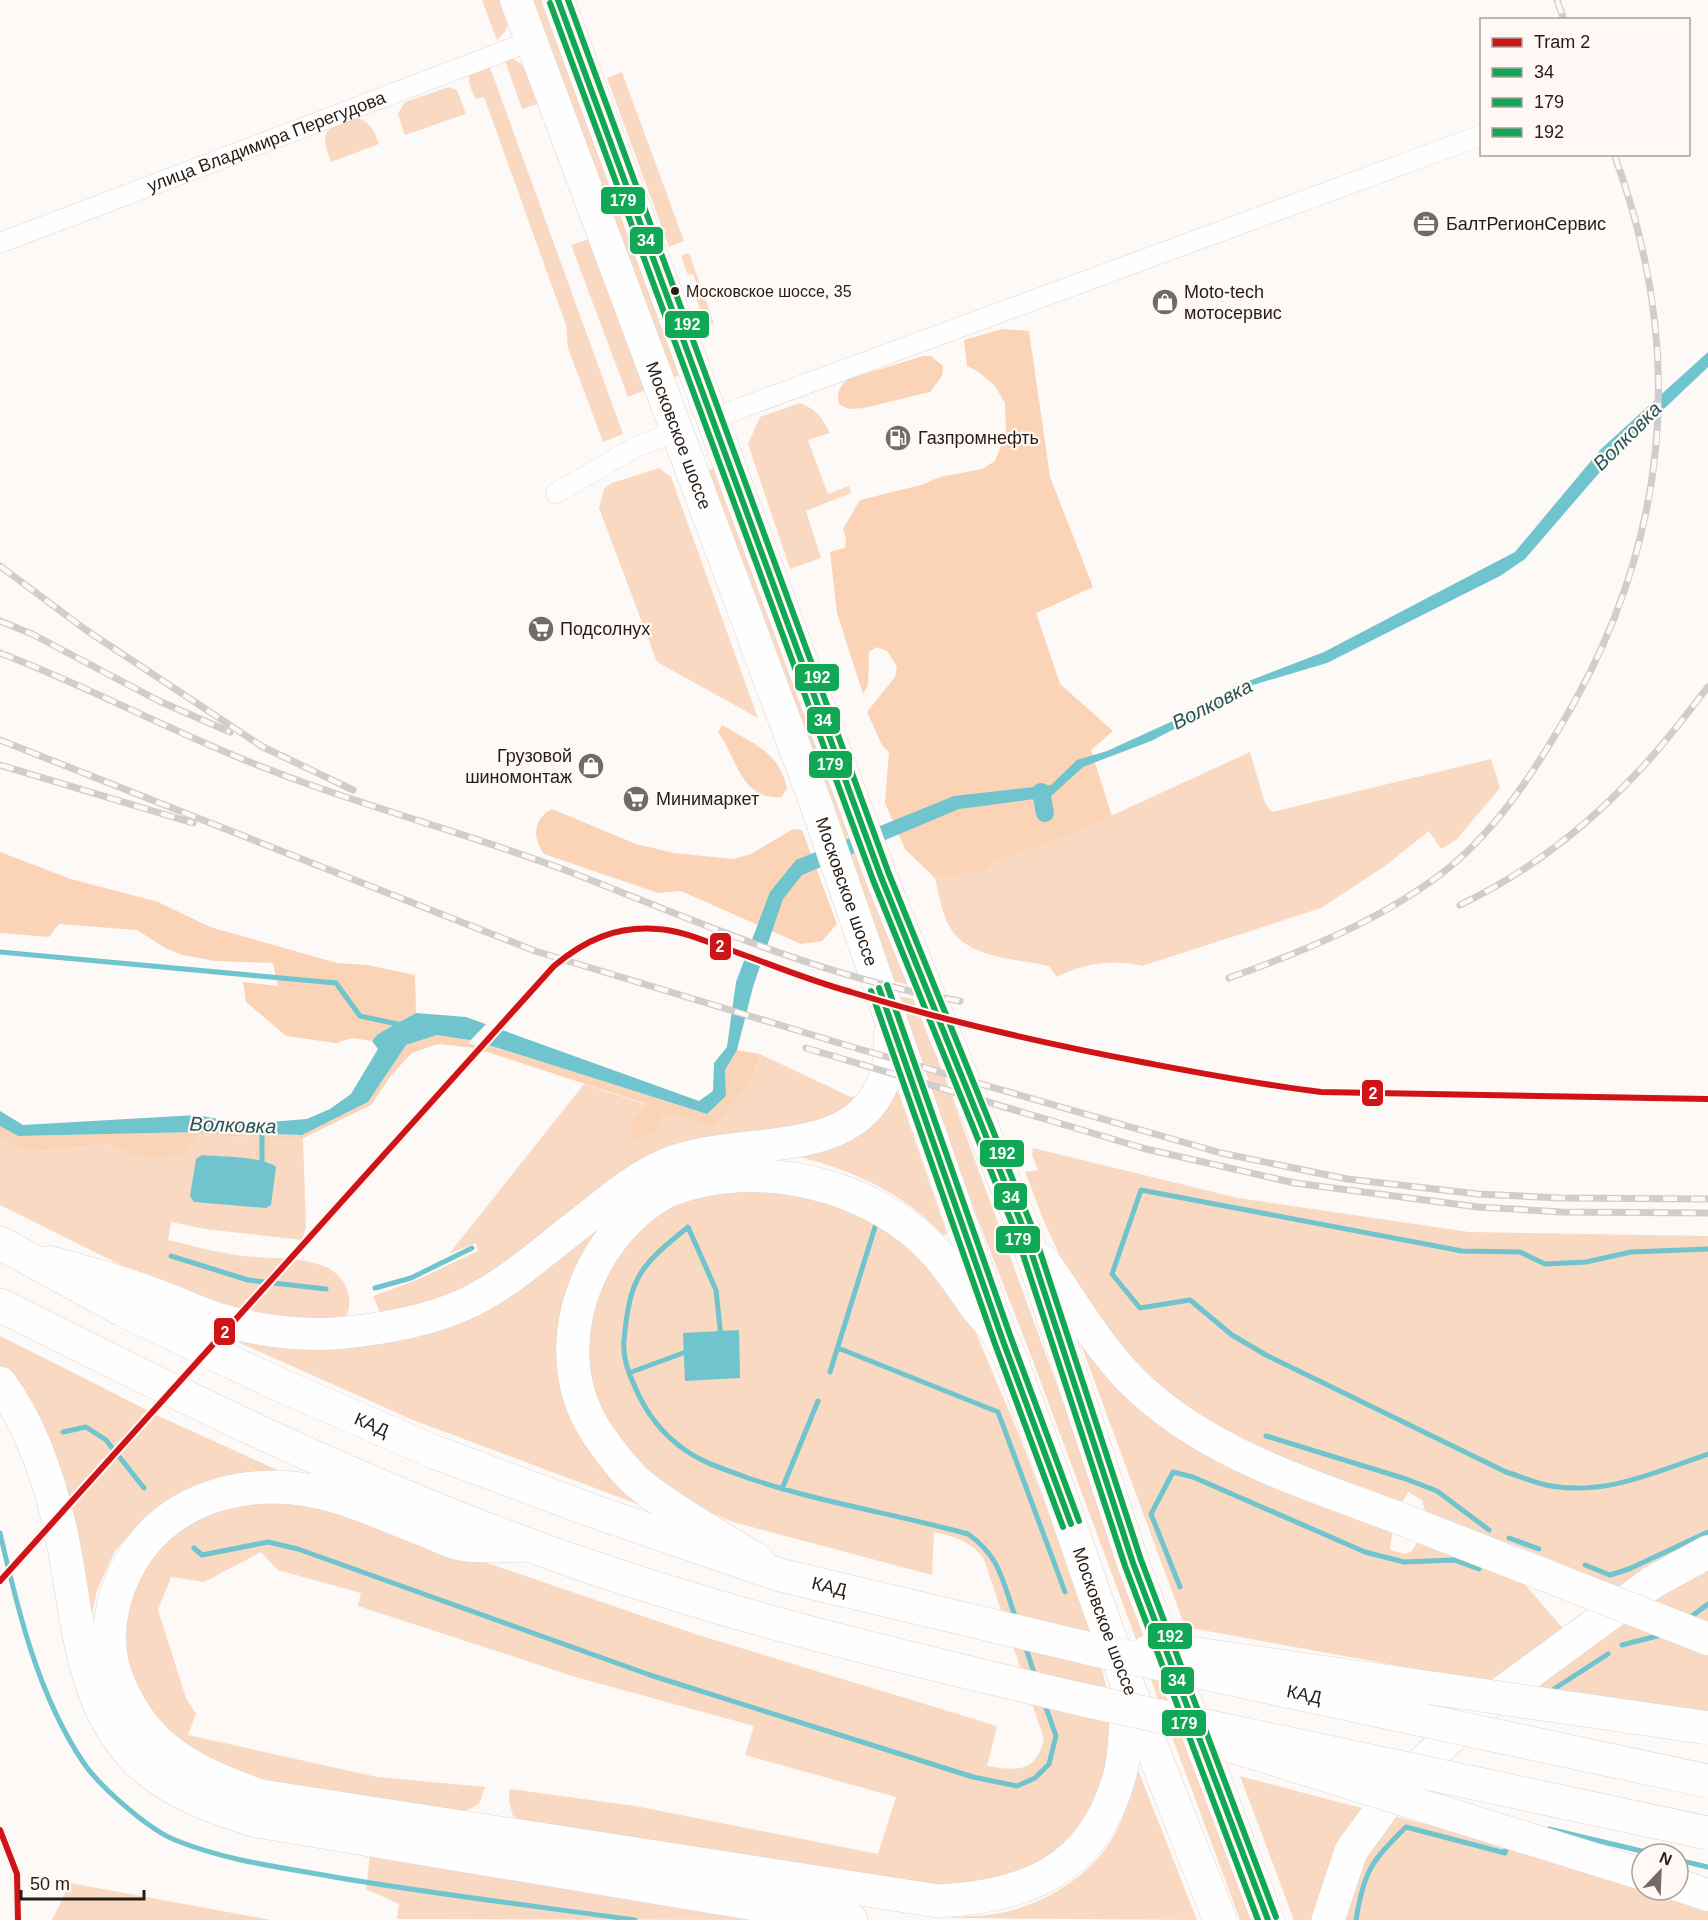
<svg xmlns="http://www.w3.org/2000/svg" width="1708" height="1920" font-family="Arial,sans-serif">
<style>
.green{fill:#f9d9c2}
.forest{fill:#fbd3b7}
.water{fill:#6fc4cd}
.pier{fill:#fcf9f7}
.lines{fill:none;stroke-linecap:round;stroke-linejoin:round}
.stream{stroke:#6fc4cd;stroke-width:5}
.canal{stroke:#6fc4cd;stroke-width:18}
.minor-casing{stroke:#ddd6d2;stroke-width:21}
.primary-casing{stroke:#ddd6d2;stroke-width:33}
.trunk-casing{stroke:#ddd6d2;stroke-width:34}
.motorway-casing{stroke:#ddd6d2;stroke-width:34}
.minor{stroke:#fffefe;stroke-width:20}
.primary{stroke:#fffefe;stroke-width:32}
.trunk{stroke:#fffefe;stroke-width:33}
.motorway{stroke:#fffefe;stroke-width:33}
.rail-casing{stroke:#cfcecc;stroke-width:7}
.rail{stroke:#fff8f4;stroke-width:4.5;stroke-dasharray:14;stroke-linecap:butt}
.primary-bridge-casing{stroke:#ddd6d2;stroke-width:33;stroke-linecap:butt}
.trunk-bridge-casing{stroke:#ddd6d2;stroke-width:34;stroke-linecap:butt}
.motorway-bridge-casing{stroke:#ddd6d2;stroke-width:34;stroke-linecap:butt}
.primary-bridge{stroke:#fffefe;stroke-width:32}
.trunk-bridge{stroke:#fffefe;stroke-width:33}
.motorway-bridge{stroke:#fffefe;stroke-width:33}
.bus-1-casing{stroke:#fff8f4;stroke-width:10}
.bus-2-casing{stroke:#fff8f4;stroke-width:10}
.bus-3-casing{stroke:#fff8f4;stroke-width:10}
.bus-1{stroke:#10a855;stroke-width:6}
.bus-2{stroke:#10a855;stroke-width:6}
.bus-3{stroke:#10a855;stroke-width:6}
.tram-1-casing{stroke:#fff8f4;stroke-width:10}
.tram-1{stroke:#ce1417;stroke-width:6}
.bus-dot{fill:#271d15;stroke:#fff8f4;stroke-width:2}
.labels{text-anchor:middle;stroke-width:4.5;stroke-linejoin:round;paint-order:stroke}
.bus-label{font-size:16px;fill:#271d15;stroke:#fff8f4;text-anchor:start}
.street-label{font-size:18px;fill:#271d15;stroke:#fff8f4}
.poi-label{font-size:18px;fill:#271d15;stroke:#fff8f4;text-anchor:start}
.water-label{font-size:20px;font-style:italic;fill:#23555b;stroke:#fff8f4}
.line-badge{stroke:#fff8f4;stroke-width:2}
.badge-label{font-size:16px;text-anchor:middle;font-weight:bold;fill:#fff}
</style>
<rect width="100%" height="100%" fill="#fcf9f7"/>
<path class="green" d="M482,0H503C509,18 512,27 497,40Z
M533,0H543L680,375L672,378Z
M504,58C529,59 532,82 540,103L522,109Z
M488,62L623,434L603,442L568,348L566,325L484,97L476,99C470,88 467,80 470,68Z
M622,72L684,241L669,247L607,78Z
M449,87L457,90L466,114L405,135L398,114L405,102Z
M357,118C371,122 374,131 379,144L331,162C318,128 326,129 357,118Z
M589,239L645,390L628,397L571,245Z
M689,253L714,323L706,325L696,298L701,295L693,274L688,275L681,256Z
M800,403C816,409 822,417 830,433L808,440L828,494L849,486L851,493L806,511L821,558L790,569L748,444L760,417Z
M659,468L671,477L758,718L657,662L599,508L604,489L612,483Z
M715,468L908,985L893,981L879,937L707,471Z
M1250,752L1265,803L1272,812L1491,759L1500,788L1456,840L1441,849L1429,831L1385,866L1321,908L1142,966C1117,958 1079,964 1057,977L1049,966C1019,959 973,959 953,932C942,917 939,895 935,878L991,868L989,862L1102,820Z
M897,996L914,999L933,1045L1252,1920H1240L1030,1353L941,1125Z
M760,1054L851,1097L863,1095L846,1113L793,1128L751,1131L695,1143L540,1243L458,1293L381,1315L373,1296L414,1281L478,1251L476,1243L449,1254L584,1084L648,1105L662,1115L683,1118L713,1128L751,1082Z
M896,1092H898L947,1234L944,1236C900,1189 845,1167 783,1153L874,1122L889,1104Z
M198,1135L257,1137L255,1160L202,1155L273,1165L267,1162L270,1138H303L306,1227L302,1240L205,1229L171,1222L168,1240C193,1246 218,1253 244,1256C269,1259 302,1256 326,1267C345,1275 357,1302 344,1320L312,1321L239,1313L141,1275L0,1205V1138L27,1152L110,1144L134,1156L186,1153Z
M1033,1148L1238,1198L1469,1232L1708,1236V1538L1619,1587L1517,1546L1426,1515L1422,1500L1408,1492L1400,1506L1259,1450L1164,1394L1130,1362L1071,1280L1043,1219L1025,1172L1038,1170L1032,1155Z
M695,1189H797L910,1238L968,1314L1020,1437L1090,1623L1108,1693L1113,1729L1111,1764L1090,1823L1051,1862L960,1890L525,1823L513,1816L509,1801L510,1789L635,1806L878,1854L896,1797L745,1755L754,1726L579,1678L358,1606L361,1593L278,1570L261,1552L204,1582L171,1577L158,1610L186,1698L196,1714L188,1735L377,1777L485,1787L479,1804L464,1812L281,1789L189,1756L130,1685L123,1615L134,1574L188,1515L286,1494L698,1635L997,1726L987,1766C1017,1771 1036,1773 1044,1739L984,1559C971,1541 955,1537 934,1532L932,1575L733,1522L697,1507L657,1482L600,1416L583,1352L612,1249Z
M615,1207L567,1325L640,1505L413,1420L238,1342V1338L392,1336Z
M1076,1331L1116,1379L1393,1528L1390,1550L1405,1554L1412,1551L1421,1536L1516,1574L1565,1631L1498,1684L1185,1627Z
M0,1336L165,1419L284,1473L190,1488L146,1516L115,1551L97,1590L88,1632L0,1374Z
M1708,1560V1624L1644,1598Z
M1621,1616L1708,1653V1719L1523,1689Z
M1135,1762L1197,1920L947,1918C966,1916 987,1916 1006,1912C1056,1899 1105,1867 1123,1816C1129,1799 1132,1780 1135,1762Z
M1240,1776L1365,1809L1316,1920H1294Z
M1385,1814L1516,1847L1642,1885V1890H1658L1708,1905V1920H1337Z
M370,1854L780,1920L397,1919L399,1904L366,1889Z
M70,1883L271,1920H52Z"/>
<path class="forest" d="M1003,329L1029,331L1050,477L1093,587L1036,613L1060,684L1113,731L1091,750L1112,816L1055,840L990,862L991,869L935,878L905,849L885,803L889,752L882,745L867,712L895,677L897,666L887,651L877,647L869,652L868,685L863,694L837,613L830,552L845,548L846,538L843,529L860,500L921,485L940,477L982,469L995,461L1006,433L1005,403L994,385L977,371L967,366L964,340Z
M923,356H931L943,366L942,376L930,392L864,408L848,409L839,404C837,392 839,387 848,379Z
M722,725C752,743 780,752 787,789L781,797C740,800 737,757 718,732Z
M552,809L636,844L674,853L733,859L751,854L793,829L802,830L837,924L822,941L801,944L681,891L658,893L544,854C532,837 533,819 552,809Z
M0,852L71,879L158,902L210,927L337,963L367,965L415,975L416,1013L378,1034L372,1041L352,1038L336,1043L286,1036L246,1002L243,982L278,986L273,963L215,961L183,955L167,949L137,930L59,924L49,937L0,933Z
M437,1035L476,1041L707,1114L726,1096L725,1070L737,1050L760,1054L751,1082L713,1128L683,1118L663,1115L655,1131L635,1142L630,1123L647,1104L475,1048L438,1044L412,1053L392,1074L371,1105L303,1138H271L267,1162L255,1160L257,1137L198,1135L186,1153L156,1158L134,1156L110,1144L27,1152L0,1138V1126L18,1136L198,1132L302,1135L368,1102L406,1045Z"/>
<path class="water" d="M1708,352V367L1705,370L1612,458L1525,559L1500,576L1327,663L1236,690L1225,703L1151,741L1083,767L1050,797L959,809L802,875L783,899L753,987L737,1050L725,1070L726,1096L707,1114L476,1041L437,1035L406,1045L368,1102L302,1135L198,1132L18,1136L0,1126V1111L23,1125L197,1115L244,1124L307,1119L330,1109L351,1094L378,1049L372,1041L378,1034L416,1013L466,1017L699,1101L713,1091L714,1063L727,1047L736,982L770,892L796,860L954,796L1051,785L1077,760L1107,751L1221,699L1233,687L1324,652L1515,552L1601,449Z
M202,1155C222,1157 261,1156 276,1167L271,1205L266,1208L194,1202L190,1196L196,1159Z
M739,1330L740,1378L685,1381L683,1333Z"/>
<path class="pier" d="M747,944L768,952L763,966L742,959Z
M488,1022L504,1028L486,1048L468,1043Z"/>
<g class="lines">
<path class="stream" d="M0,952L336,983L360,1016L402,1025
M262,1161V1130
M1708,1249L1631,1252L1586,1262L1545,1264L1520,1252L1462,1251L1141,1190L1112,1274L1140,1308L1190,1300L1232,1335L1266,1355L1506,1472C1519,1476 1533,1482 1546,1485C1603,1497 1656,1472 1708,1454
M171,1256L248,1280L326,1289
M375,1288L411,1278L472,1248
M721,1338L716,1290L688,1227C640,1266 630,1276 624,1340C622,1356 628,1372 635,1387C646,1413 662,1434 685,1450C703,1463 727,1470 748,1478C819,1502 895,1514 968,1534C1001,1557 1003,1583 1016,1619
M838,1348L998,1412L1065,1592
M830,1372L875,1227
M629,1373L691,1350
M63,1432L86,1427L106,1440L144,1488
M1266,1436L1406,1479L1437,1491L1489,1530
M782,1489L818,1401
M0,1533C18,1611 38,1695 83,1762C99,1786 148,1829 175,1840C227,1861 280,1867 334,1877C434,1894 534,1906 635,1920
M1509,1538L1539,1549
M194,1548L202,1555L268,1542L298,1549L650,1675L973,1777L1017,1786L1035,1778L1049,1764L1056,1736L1044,1702
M1585,1565L1610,1575L1629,1569L1708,1532
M1180,1587L1151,1514L1173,1472L1193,1477L1365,1552L1404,1562L1454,1560L1479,1569
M1688,1619L1708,1604
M1025,1645L1035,1676
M1622,1645L1665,1634
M1554,1689L1608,1654
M1549,1829L1654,1854
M1678,1860L1708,1867
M1356,1920C1364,1870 1371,1862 1406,1827L1505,1853L1508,1842"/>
<path class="canal" d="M1041,792L1045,813"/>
<defs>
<g id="minor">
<path id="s1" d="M0,243L531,41"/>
<path d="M711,419L1482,135"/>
<path d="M556,493L638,446L676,432"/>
</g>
<g id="primary">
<path id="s2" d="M516,0L816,804L999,1332"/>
<path d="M558,0L881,877L1024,1230L1133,1563L1268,1920"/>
<path d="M1044,1261C1071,1300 1097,1345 1130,1379C1202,1452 1303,1482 1396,1517"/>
<path d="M50,1262C81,1271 113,1279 143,1290C171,1299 197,1313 225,1321C262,1331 303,1336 341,1333C382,1329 425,1322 463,1305C506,1286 542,1252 579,1224C607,1202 634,1178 667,1164C725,1140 806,1154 854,1120C882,1099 892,1068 890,1034"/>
<path d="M1678,1885L1708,1895"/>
</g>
<g id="trunk">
<path d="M0,1383C35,1430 53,1490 64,1547C79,1626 82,1717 150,1772C180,1796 221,1810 257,1821L851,1920"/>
<path id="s3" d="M758,1561C720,1537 679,1515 643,1487C626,1474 611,1453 599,1436C555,1372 570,1289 617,1232C631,1216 650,1199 670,1190C756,1156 875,1184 936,1253C951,1270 964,1290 977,1308C986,1319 998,1331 1004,1344C1013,1363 1019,1382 1026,1401C1054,1472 1076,1544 1102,1616C1139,1718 1180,1819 1220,1920"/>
<path d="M1328,1920L1351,1851L1399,1785L1484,1706L1653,1582L1708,1552"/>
</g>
<g id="motorway">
<path id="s4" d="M0,1243L123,1310L269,1380L432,1451L593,1511L780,1575L1091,1649"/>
<path d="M0,1305C173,1392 348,1479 529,1545C710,1612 897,1656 1084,1700"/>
<path d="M529,1545C507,1545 482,1548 461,1544C449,1542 437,1535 427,1531C397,1520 368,1506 337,1497C262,1474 175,1490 132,1560C112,1593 103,1635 115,1673C140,1746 192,1773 261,1796L938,1901C1026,1897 1093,1870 1119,1778C1127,1750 1125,1716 1128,1687"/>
</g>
</defs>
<use href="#minor" class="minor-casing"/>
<use href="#primary" class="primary-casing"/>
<use href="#trunk" class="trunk-casing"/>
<use href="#motorway" class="motorway-casing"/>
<use href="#minor" class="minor"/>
<use href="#primary" class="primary"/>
<use href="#trunk" class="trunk"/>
<use href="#motorway" class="motorway"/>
<defs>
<path id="rail" d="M1557,0L1564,20
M0,566L86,630L263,747L353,790
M0,621L32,634L159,701L230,732
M0,653C82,684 159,725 240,758C346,802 458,830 565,870C694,920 823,978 960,1001
M0,740L535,951L849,1046L1221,1153L1347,1179L1478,1194L1560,1198L1708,1199
M0,765L193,823
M1460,905C1525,874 1585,828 1634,776C1661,749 1684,717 1708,687
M1229,978C1304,951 1377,922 1441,874C1491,836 1529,780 1560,727C1670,544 1688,354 1614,154
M806,1048L1146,1149L1295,1183L1478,1207L1562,1212L1708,1213"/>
</defs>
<use href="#rail" class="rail-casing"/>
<use href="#rail" class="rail"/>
<defs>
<path id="primary-bridge" d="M1396,1517L1708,1639
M1211,1740L1642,1874"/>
<path id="trunk-bridge" d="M1148,1652L1197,1654L1708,1728"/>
<g id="motorway-bridge">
<path id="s5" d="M1091,1649L1708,1781"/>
<path d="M1084,1700L1708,1833"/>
</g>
</defs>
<use href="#primary-bridge" class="primary-bridge-casing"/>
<use href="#trunk-bridge" class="trunk-bridge-casing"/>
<use href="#motorway-bridge" class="motorway-bridge-casing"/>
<use href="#primary-bridge" class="primary-bridge"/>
<use href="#trunk-bridge" class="trunk-bridge"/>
<use href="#motorway-bridge" class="motorway-bridge"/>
<defs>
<path id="bus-1" d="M558,0L881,877L1024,1230L1133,1563L1268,1920
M879,988L1003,1341L1071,1524"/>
<path id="bus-2" d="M550,3L873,880L1016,1233L1125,1566L1258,1920
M871,991L995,1344L1063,1527"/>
<path id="bus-3" d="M568,0L889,874L1032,1227L1141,1560L1276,1917
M887,985L1011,1338L1079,1521"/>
</defs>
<use href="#bus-1" class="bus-1-casing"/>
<use href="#bus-2" class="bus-2-casing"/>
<use href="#bus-3" class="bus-3-casing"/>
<use href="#bus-1" class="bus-1"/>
<use href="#bus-2" class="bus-2"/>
<use href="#bus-3" class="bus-3"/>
<defs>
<path id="tram-1" d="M0,1581L554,966C585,940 616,926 657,929C679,930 702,940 722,947C765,962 807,980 851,992C948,1022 1047,1044 1147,1063C1205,1074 1262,1085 1321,1092L1708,1099
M0,1830L17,1874L18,1920"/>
</defs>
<use href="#tram-1" class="tram-1-casing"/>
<use href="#tram-1" class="tram-1"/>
</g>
<defs>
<symbol id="office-disc" viewBox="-11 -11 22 22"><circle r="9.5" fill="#726a64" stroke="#fff8f4"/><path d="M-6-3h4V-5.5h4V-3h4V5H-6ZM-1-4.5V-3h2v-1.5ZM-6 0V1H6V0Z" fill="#fff"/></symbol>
<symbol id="shop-disc" viewBox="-11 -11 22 22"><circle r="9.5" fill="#726a64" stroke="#fff8f4"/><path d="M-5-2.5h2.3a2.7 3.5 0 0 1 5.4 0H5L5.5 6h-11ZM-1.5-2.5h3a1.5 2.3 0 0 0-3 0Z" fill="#fff"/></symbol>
<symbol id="fuel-disc" viewBox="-11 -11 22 22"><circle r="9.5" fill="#726a64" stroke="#fff8f4"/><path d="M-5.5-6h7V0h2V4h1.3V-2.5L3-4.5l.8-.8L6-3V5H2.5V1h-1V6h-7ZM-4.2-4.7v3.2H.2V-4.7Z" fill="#fff"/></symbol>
<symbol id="supermarket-disc" viewBox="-11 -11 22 22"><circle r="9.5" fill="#726a64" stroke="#fff8f4"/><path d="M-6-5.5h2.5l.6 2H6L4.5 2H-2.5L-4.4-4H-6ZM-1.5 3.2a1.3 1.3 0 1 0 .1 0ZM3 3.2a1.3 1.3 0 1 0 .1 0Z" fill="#fff"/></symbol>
</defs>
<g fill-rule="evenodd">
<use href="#office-disc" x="1411" y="209" width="30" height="30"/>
<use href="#shop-disc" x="1150" y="287" width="30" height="30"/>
<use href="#fuel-disc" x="883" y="423" width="30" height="30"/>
<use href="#supermarket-disc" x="526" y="614" width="30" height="30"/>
<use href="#shop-disc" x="576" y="751" width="30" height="30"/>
<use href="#supermarket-disc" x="621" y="784" width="30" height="30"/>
</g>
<circle class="bus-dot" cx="675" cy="291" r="5"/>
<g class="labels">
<g class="bus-label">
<text x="686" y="297">Московское шоссе, 35</text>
</g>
<g class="street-label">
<text dy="6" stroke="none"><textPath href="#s1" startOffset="285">улица Владимира Перегудова</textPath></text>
<text dy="6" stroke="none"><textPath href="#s2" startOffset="465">Московское шоссе</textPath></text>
<text dy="6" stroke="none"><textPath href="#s2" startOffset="951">Московское шоссе</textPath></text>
<text dy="6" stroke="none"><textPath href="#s4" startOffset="414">КАД</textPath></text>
<text dy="6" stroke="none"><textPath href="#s4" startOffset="900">КАД</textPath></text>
<text dy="6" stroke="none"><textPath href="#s3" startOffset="1190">Московское шоссе</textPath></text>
<text dy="6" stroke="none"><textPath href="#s5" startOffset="218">КАД</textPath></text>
</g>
<g class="poi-label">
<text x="1446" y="230">БалтРегионСервис</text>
<text x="1184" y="298">Moto-tech<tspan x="1184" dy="21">мотосервис</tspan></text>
<text x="918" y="444">Газпромнефть</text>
<text x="560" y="635">Подсолнух</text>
<text x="572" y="762" text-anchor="end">Грузовой<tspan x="572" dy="21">шиномонтаж</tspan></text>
<text x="656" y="805">Минимаркет</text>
</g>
<g class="water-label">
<text transform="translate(1627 436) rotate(-45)" y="7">Волковка</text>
<text transform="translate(1212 704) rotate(-27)" y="7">Волковка</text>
<text transform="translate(233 1125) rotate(2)" y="7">Волковка</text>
</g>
</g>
<g class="line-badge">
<rect x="600" y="186" width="46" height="29" rx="6" fill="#10a855"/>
<rect x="629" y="226" width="35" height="29" rx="6" fill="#10a855"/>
<rect x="664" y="310" width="46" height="29" rx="6" fill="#10a855"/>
<rect x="794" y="663" width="46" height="29" rx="6" fill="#10a855"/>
<rect x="806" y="706" width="35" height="29" rx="6" fill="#10a855"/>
<rect x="808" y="750" width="45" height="29" rx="6" fill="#10a855"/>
<rect x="709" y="932" width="23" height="29" rx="6" fill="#ce1417"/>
<rect x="1361" y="1079" width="23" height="28" rx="6" fill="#ce1417"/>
<rect x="979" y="1139" width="46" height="29" rx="6" fill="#10a855"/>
<rect x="993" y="1182" width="35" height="29" rx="6" fill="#10a855"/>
<rect x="995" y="1225" width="46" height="29" rx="6" fill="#10a855"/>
<rect x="213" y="1317" width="23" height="29" rx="6" fill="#ce1417"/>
<rect x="1147" y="1622" width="46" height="28" rx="6" fill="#10a855"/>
<rect x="1160" y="1666" width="35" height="29" rx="6" fill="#10a855"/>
<rect x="1161" y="1709" width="46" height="28" rx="6" fill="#10a855"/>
</g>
<g class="badge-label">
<text x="623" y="206">179</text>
<text x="646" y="246">34</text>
<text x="687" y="330">192</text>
<text x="817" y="683">192</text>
<text x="823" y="726">34</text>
<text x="830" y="770">179</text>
<text x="720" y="952">2</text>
<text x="1373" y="1099">2</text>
<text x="1002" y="1159">192</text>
<text x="1011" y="1203">34</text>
<text x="1018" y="1245">179</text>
<text x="225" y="1338">2</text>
<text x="1170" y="1642">192</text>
<text x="1177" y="1686">34</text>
<text x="1184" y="1729">179</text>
</g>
<rect x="1480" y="18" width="210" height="138" fill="#fff8f4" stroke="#a9a09b" stroke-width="1.5"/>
<rect x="1492" y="38" width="30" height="9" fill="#ce1417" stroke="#a9a09b" stroke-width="1.5"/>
<text x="1534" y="48" font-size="18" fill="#271d15">Tram 2</text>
<rect x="1492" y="68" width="30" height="9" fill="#10a855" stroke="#a9a09b" stroke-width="1.5"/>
<text x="1534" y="78" font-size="18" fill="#271d15">34</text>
<rect x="1492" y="98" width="30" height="9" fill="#10a855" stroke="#a9a09b" stroke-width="1.5"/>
<text x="1534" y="108" font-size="18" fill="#271d15">179</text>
<rect x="1492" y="128" width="30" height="9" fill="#10a855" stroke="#a9a09b" stroke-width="1.5"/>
<text x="1534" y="138" font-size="18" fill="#271d15">192</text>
<g transform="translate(1660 1872) rotate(23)"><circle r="28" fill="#fff8f4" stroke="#a9a09b" stroke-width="1.5"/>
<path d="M0-4.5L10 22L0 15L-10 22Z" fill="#726a64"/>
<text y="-9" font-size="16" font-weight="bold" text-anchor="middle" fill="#271d15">N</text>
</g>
<path d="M21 1890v9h123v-9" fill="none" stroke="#271d15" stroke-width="3"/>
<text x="30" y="1890" font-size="18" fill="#271d15" stroke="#fff8f4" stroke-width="4.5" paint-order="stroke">50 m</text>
</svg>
